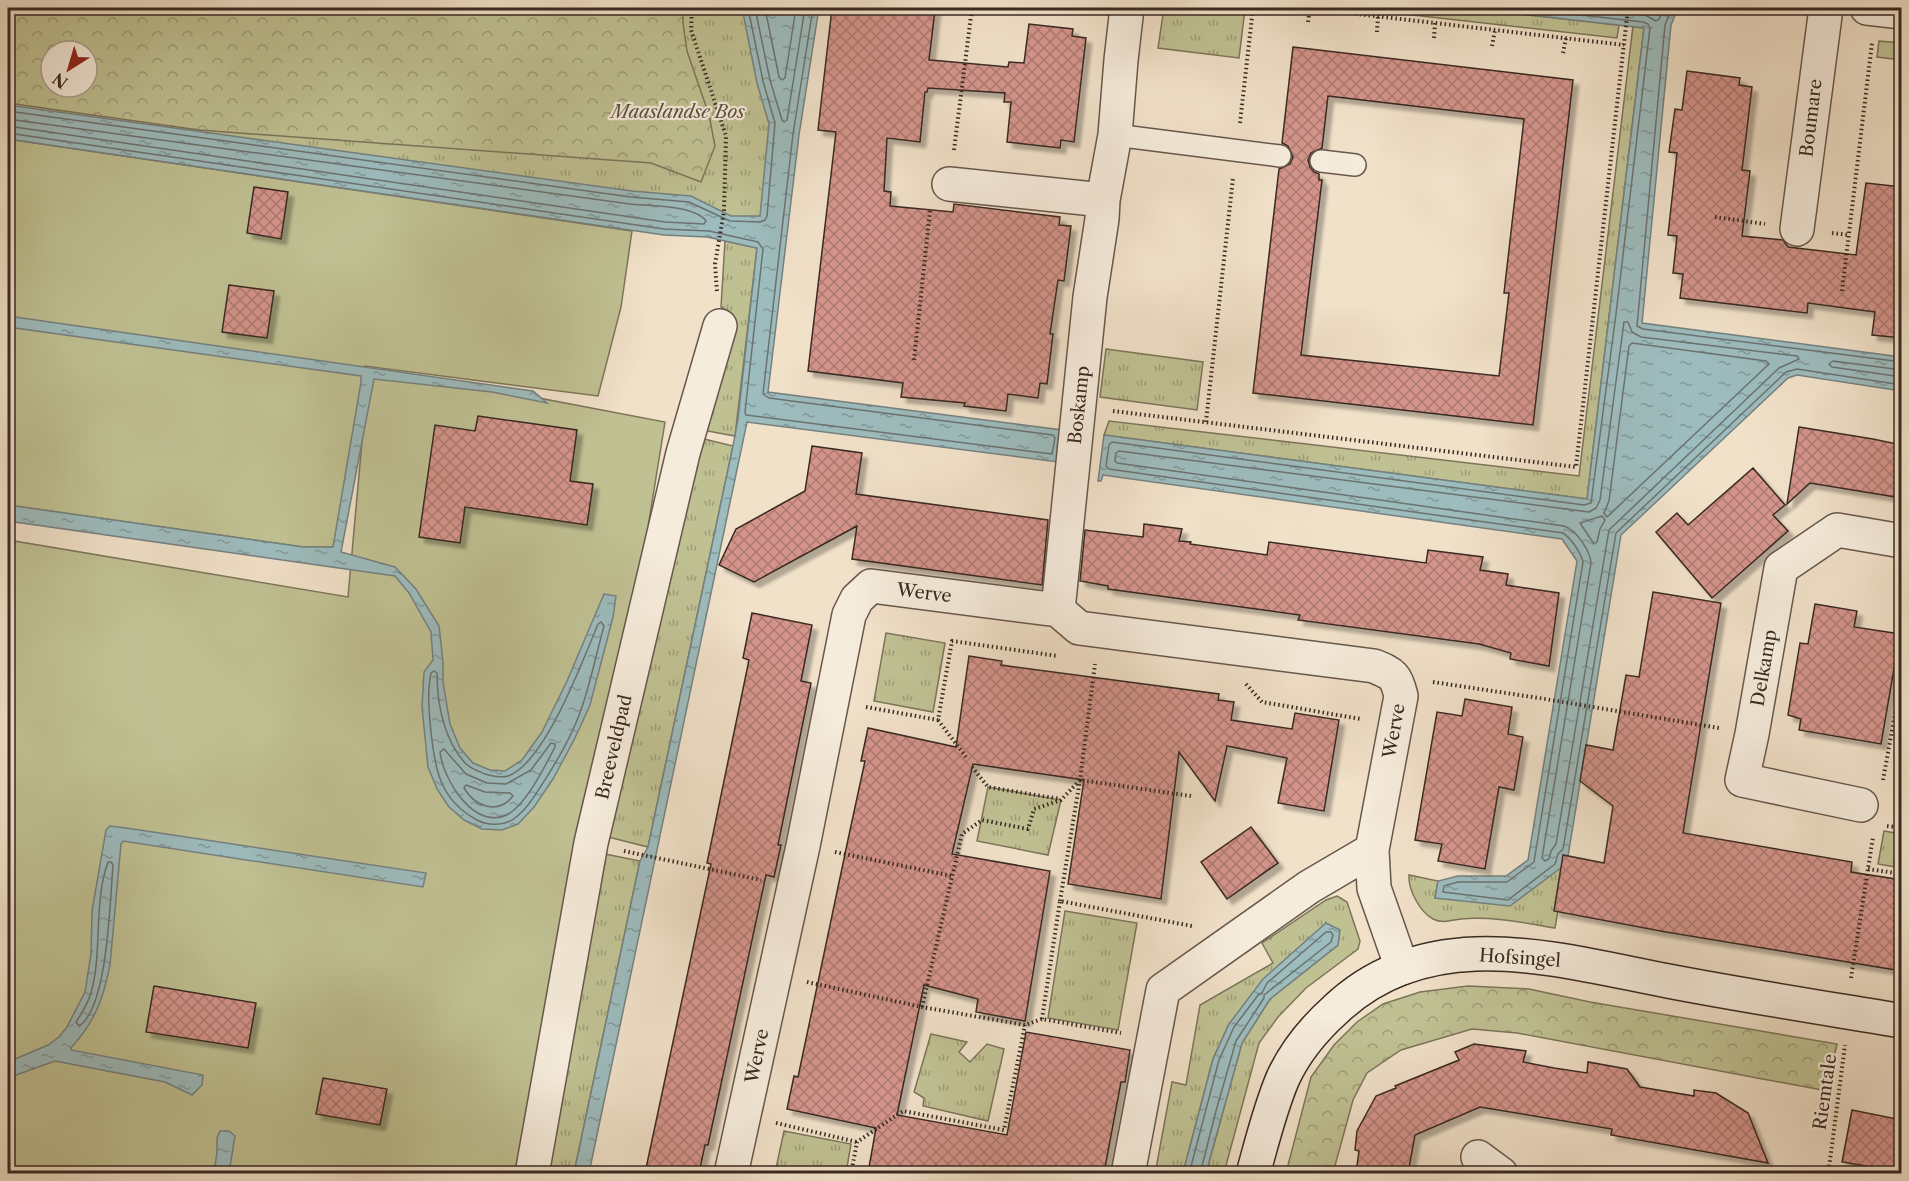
<svg xmlns="http://www.w3.org/2000/svg" width="1909" height="1181" font-family="'Libre Caslon Text',serif">
<style>
.grass{fill:url(#grass-tufts);stroke:#7c755a;stroke-width:1.5;fill-rule:evenodd}
.forest{fill:url(#forest-crowns);stroke:#7c755a;stroke-width:1.5;fill-rule:evenodd}
.garden{fill:#c0c193;stroke:#7c755a;stroke-width:1.5}
.water{fill:url(#water-ripples);stroke:#758180;stroke-width:1.5}
.lines{fill:none;stroke-linecap:round;stroke-linejoin:round}
.shore{stroke:#6b7270;stroke-width:1.5}
.building{fill:url(#building-cross-hatch);stroke:#392922;stroke-width:1.5;fill-rule:evenodd;filter:url(#shadow)}
.lane-casing{stroke:#67574c;stroke-width:24}
.street-casing{stroke:#67574c;stroke-width:36}
.secondary-casing{stroke:#392922;stroke-width:36}
.path{stroke:#392922;stroke-width:4;stroke-dasharray:1.5 3;stroke-linecap:butt}
.lane{stroke:#f6ecdc;stroke-width:21}
.street{stroke:#f6ecdc;stroke-width:33}
.secondary{stroke:#f6ecdc;stroke-width:33}
.labels{text-anchor:middle;stroke-width:4.5;stroke-linejoin:round;paint-order:stroke}
.park-label{font-size:18px;font-style:italic;fill:#5b4f3e;stroke:#f6ecdc}
.street-label{font-size:18px;fill:#392922;stroke:#f6ecdc}
</style>
<defs>
<pattern id="grass-tufts" width="24" height="20" patternUnits="userSpaceOnUse" patternTransform="scale(1.5)"><rect width="24" height="20" fill="#c0c193"/><path d="M3 7l-1-3M5 7V3M7 7l1-3M15 17l-1-3M17 17v-4M19 17l1-3" fill="none" stroke="#9d9d78"/></pattern>
<pattern id="forest-crowns" width="20" height="18" patternUnits="userSpaceOnUse" patternTransform="scale(1.5)"><rect width="20" height="18" fill="#c0c193"/><path d="M2 6a3 3 0 1 1 6 0M12 15a3 3 0 1 1 6 0" fill="none" stroke="#9d9d78"/></pattern>
<pattern id="water-ripples" width="26" height="14" patternUnits="userSpaceOnUse" patternTransform="scale(1.5)"><rect width="26" height="14" fill="#9dbcbe"/><path d="M2 4q2-2 4 0t4 0M15 11q2-2 4 0t4 0" fill="none" stroke="#81999a"/></pattern>
<pattern id="building-cross-hatch" width="8" height="8" patternUnits="userSpaceOnUse" patternTransform="scale(1.5)"><rect width="8" height="8" fill="#d4948b"/><path d="M0 0l8 8M0 8l8-8" fill="none" stroke="#ad7971"/></pattern>
<filter id="shadow"><feDropShadow dx="5.5" dy="5.5" stdDeviation="1.5" flood-color="#0004"/></filter>
</defs>
<rect width="100%" height="100%" fill="#f1e1c9"/>
<filter id="stains"><feTurbulence type="fractalNoise" baseFrequency=".00333" numOctaves="4"/><feColorMatrix values="0 0 0 0 .2 0 0 0 0 .09 0 0 0 0 .02 0 0 0 .5 -.17"/></filter>
<radialGradient id="worn" r=".72"><stop offset=".6" stop-color="#630" stop-opacity="0"/><stop offset="1" stop-color="#630" stop-opacity=".3"/></radialGradient>
<path class="grass" d="M8,8H802L766,230L8,120ZM51,51H87V87H51Z
M1164,8H1229L1245,9L1239,58L1158,48Z
M1350,8H1465L1619,25L1617,38Z
M1633,26L1644,28L1587,499L1104,435L1109,421L1579,476Z
M1879,41L1901,43V60L1877,57Z
M725,241L757,248L735,436L702,430L722,358L726,310L721,307Z
M1106,349L1203,362L1197,410L1100,397Z
M700,438L733,446L648,847L600,835Z
M886,633L945,643L933,712L874,701Z
M988,787L1061,800L1048,855L977,841Z
M1884,831L1901,834V868L1878,864Z
M600,853L640,861L574,1173L527,1174Z
M1562,867L1564,876L1555,928C1525,923 1492,916 1461,919C1452,920 1443,924 1433,919C1420,912 1408,890 1409,875L1438,881L1435,898Z
M1337,896L1347,902L1360,941L1358,949L1306,988L1278,1017L1259,1043L1224,1173H1206L1242,1043L1270,999L1338,945L1229,1024L1213,1059L1183,1173L1155,1174L1172,1082L1186,1085L1200,1005L1273,963L1262,943L1326,900Z
M1065,911L1137,923L1118,1030L1048,1018Z
M931,1034L967,1042L959,1052L970,1062L987,1044L1004,1049L988,1121L923,1106L924,1098L914,1092Z
M784,1131L851,1144L846,1173H775Z"/>
<path class="forest" d="M8,8H683V23L687,51L709,115L715,146L701,182L651,163L199,130L8,103ZM51,51H87V87H51Z
M1468,986L1529,989L1590,1002L1837,1044L1827,1087L1822,1090L1517,1033L1472,1029L1401,1050L1367,1073L1353,1100L1333,1173H1286L1311,1077L1334,1045L1357,1022L1383,1004L1420,992Z"/>
<path class="garden" d="M8,139L632,231L621,307L598,396L365,366L334,547H303L8,505Z
M368,375L481,387L665,422L648,527L572,888L524,1173H8V540L348,597Z"/>
<path class="water" d="M742,8H819L799,135L768,392L1062,430L1058,462L747,422L589,1173H574L640,861L648,847L733,446L738,419L757,248L707,237L664,235L8,139V105L632,191L691,196L731,216H760L769,124L757,83Z
M1465,8H1678L1671,25L1642,323L1901,357V391L1797,375L1788,378L1621,535L1568,856L1562,867L1510,906L1435,898L1438,881L1458,876H1506L1528,860L1577,561L1562,539L1103,475L1101,481H1098L1104,435L1587,499L1644,28Z
M8,316L533,391L547,403L492,392L374,379L341,552L395,567L416,589L439,626L443,662V682L450,724L460,748L473,763L490,770L505,771L522,760L542,732L567,681L604,594L616,596L613,617L590,705L575,738L553,779L534,807L518,824L502,830L482,829L464,820L449,807L437,789L428,767L422,707L424,672L433,660L431,632L409,593L395,576L8,521V505L303,547H333L361,382V376L8,327Z
M110,826L126,828L426,873L423,887L123,841L121,844L110,965C103,1000 95,1021 71,1048V1050L203,1075L202,1085L192,1095L165,1082L55,1061L8,1078V1062L48,1045L59,1037L67,1027L85,992L91,954L92,911L106,830Z
M1326,923L1340,930L1338,945L1270,999L1242,1043L1206,1173H1183L1213,1059L1229,1024L1263,979Z
M220,1131H229L235,1136L229,1173H214L217,1152V1138Z"/>
<g class="lines">
<path class="shore" d="M755,8L770,80L782,120L784,122L787,120L805,8
M765,8L779,77L782,80L785,78L796,8
M1519,8L1643,22L1648,24L1650,28L1616,314L1591,503L1584,505L1112,442L1109,445L1106,466L1109,469L1563,533C1571,538 1581,553 1583,562L1534,862L1507,882H1458L1444,886L1443,892L1508,900L1555,864L1558,854L1563,849L1616,533L1786,372L1797,369L1902,385
M1587,8L1645,15L1656,21L1659,19L1664,8
M1672,8L1665,25L1637,326L1643,329L1902,362
M8,111L631,197L689,202L730,221L760,222L765,220L767,216L775,123L763,81L748,8
M8,119L630,204C650,206 694,205 706,221L704,224L665,222L8,126
M8,133L664,229L709,231L758,242L763,249L745,412L746,415L1052,454L1055,438L1053,435L769,398L763,394L793,134L813,8
M1624,322H1628L1632,332L1641,337L1797,356L1799,359L1779,368L1609,530L1556,844L1551,851L1549,859L1545,861L1542,858L1591,563C1590,550 1576,530 1564,526L1117,463L1115,461L1116,453L1119,451L1589,512L1596,508L1600,500Z
M1632,343L1766,361L1769,364L1607,517L1604,513L1609,501L1629,346Z
M1902,370L1833,361L1829,364L1832,367L1902,377
M1602,516L1605,520L1600,529L1597,542L1594,544L1580,523Z
M601,622L604,626C597,651 592,676 584,701C575,731 558,760 541,786C534,797 526,810 515,818C505,826 488,826 477,820C440,800 435,770 431,732C429,712 427,692 431,673L434,671L437,673C437,704 444,740 465,763C471,769 478,771 485,774C491,776 502,778 508,776C545,763 583,660 598,624Z
M551,743L555,744V747C545,766 528,801 510,813C476,834 443,780 440,752L444,749L466,774L487,783L506,784L531,770Z
M466,785L485,792L510,793L513,796C498,815 475,807 464,788Z
M108,862H111L113,865C110,899 108,1008 79,1026L76,1022C82,1013 88,1003 91,993C103,950 93,904 108,862Z
M1189,1174L1219,1060L1234,1027L1259,994L1262,993L1267,983L1326,932H1331L1333,935L1331,942L1264,995V998L1236,1041L1216,1111L1200,1174"/>
</g>
<path class="building" d="M832,8H908L935,10L929,60H931L1008,67L1009,62L1024,63L1029,24L1073,29L1072,36L1086,38L1074,142L1061,140L1060,148L1007,142L1011,102H1004L1005,93L928,88L927,92H925L920,142L887,138L884,191L891,192L890,206L953,212L954,204L1060,217L1059,225L1071,226L1064,281L1058,280L1050,334H1053L1047,384L1040,383L1038,398L1008,394L1006,411L964,406L965,403L901,397L903,383L808,371L836,132L818,130Z
M1293,47L1573,80L1533,425L1253,393L1279,169L1290,164L1293,157L1288,146L1282,143ZM1328,96L1524,119L1504,293H1509L1499,376L1301,355L1322,180H1319V174L1314,172L1310,167L1308,160L1311,153L1322,148Z
M1687,71L1740,78L1739,85L1752,87L1742,170L1750,171L1742,236L1783,240L1788,247L1856,255L1866,183L1902,187V338L1872,335L1875,312L1808,303L1807,313L1680,298L1683,274L1673,273L1677,236L1668,235L1677,153L1669,152L1675,109L1682,110Z
M254,187L288,192L281,239L247,233Z
M229,285L274,291L267,338L222,332Z
M478,416L577,430L570,481L593,484L587,525L465,507L460,543L419,537L435,425L475,431Z
M1799,427L1873,439L1902,445V498L1810,483L1787,504Z
M812,446L862,453L856,494L1048,520L1042,585L852,559L857,526L754,582L719,565L736,529L805,491Z
M1753,468L1785,505L1773,515L1788,531L1712,598L1656,532L1677,513L1688,525Z
M1144,524L1182,529L1179,541L1191,542L1190,544L1267,555L1269,542L1426,563L1428,550L1483,557L1480,570L1508,574L1506,585L1559,593L1549,666L1510,659L1511,653L1479,644L1298,620L1300,615L1108,589V586L1080,581L1085,530L1143,537Z
M1653,592L1721,603L1683,833L1852,862L1851,872L1902,880V971L1666,932L1554,911L1563,855L1604,863L1613,806L1580,781L1586,745L1613,750L1626,675L1639,677Z
M1815,604L1857,611L1854,627L1900,634L1881,744L1799,730L1801,719L1788,715L1800,643L1808,644Z
M752,613L812,625L801,681L811,683L778,845H781L774,877L766,875L708,1145H705L699,1173H645L711,864L707,863L749,660L743,658Z
M969,656L1002,661L1001,665L1219,694L1218,700L1234,702L1231,720L1292,729L1295,713L1339,720L1324,811L1278,803L1287,758L1227,746L1215,801L1179,752L1161,899L1068,884L1084,780L973,764L952,854L1050,871L1025,1021L976,1012L978,999L924,985L897,1115L1007,1135L1026,1032L1130,1050L1125,1082H1121L1104,1173H868L876,1128L787,1109L794,1076L798,1077L849,835L865,761H861L868,728L956,747Z
M1465,699L1512,707L1508,734L1523,737L1514,790L1499,787L1485,869L1438,861L1442,844L1415,840L1437,712L1462,716Z
M1251,827L1278,863L1227,899L1201,862Z
M154,986L256,1003L248,1048L146,1032Z
M1474,1044L1526,1051L1523,1062L1554,1068L1587,1073L1588,1062L1627,1069L1640,1087L1694,1096V1090L1716,1093L1748,1113L1768,1163L1611,1135L1612,1129L1480,1107L1415,1135L1408,1173H1356L1359,1151L1355,1150L1357,1131L1376,1096L1396,1088L1395,1086L1459,1060L1455,1052Z
M323,1078L387,1089L380,1125L316,1114Z
M1852,1110L1902,1120V1172L1842,1162Z"/>
<g class="lines">
<defs>
<path id="lane" d="M1115,135L1280,156
M1321,161L1355,165"/>
<path id="street" d="M1867,8L1902,12
M949,184L1103,200
M1797,229L1826,8
M1058,610L1090,297L1102,219L1103,200L1115,135L1121,60L1127,8
M1861,805L1742,780L1752,734L1781,568L1837,530L1902,541
M1478,1157L1501,1174
M532,1174L591,843L683,453L720,326
M731,1174L803,846L849,615L857,599L871,586L1058,610L1079,628L1374,666C1393,674 1396,675 1401,696L1372,850L1374,888L1402,968
M1128,1174L1163,990L1309,887L1372,850"/>
<path id="secondary" d="M1253,1174C1262,1142 1270,1108 1283,1078C1295,1052 1314,1029 1335,1010C1429,920 1557,960 1668,981C1746,996 1824,1008 1902,1021"/>
</defs>
<use href="#lane" class="lane-casing"/>
<use href="#street" class="street-casing"/>
<use href="#secondary" class="secondary-casing"/>
<path class="path" d="M692,8L691,30L726,136L724,211L715,264L717,292
M1306,8L1624,45
M1308,22L1310,8
M1377,32L1378,16
M1434,38L1435,23
M1492,46L1495,30
M1563,53L1566,38
M1240,123L1253,8
M954,150L972,8
M1715,217L1765,224
M1832,233L1849,235
M1842,291L1872,43
M914,360L930,211
M1113,411L1576,467L1628,8
M1206,422L1233,178
M1433,682L1539,698L1719,728
M1246,684L1262,702L1361,719
M866,707L938,720L952,641L1058,656
M938,720L966,757
M972,767L988,787L1060,799
M1883,780L1902,676
M1887,826L1902,828
M624,851L761,880
M835,852L952,876
M1868,869L1902,874
M1060,901L1080,780L1095,664
M1851,978L1873,837
M807,982L922,1007L1025,1025L1042,1019L1121,1033
M922,1007L962,834L982,820L1028,829L1034,809L1061,800L1080,780L1191,796
M1042,1019L1060,901L1192,926
M776,1123L857,1142
M851,1174L857,1142L903,1111L1004,1130L1025,1025
M1833,1174L1829,1168L1845,1045"/>
<use href="#lane" class="lane"/>
<use href="#street" class="street"/>
<use href="#secondary" class="secondary"/>
</g>
<g class="labels">
<g class="park-label">
<text x="678" y="118">Maaslandse Bos</text>
</g>
<g class="street-label">
<text transform="translate(1811 118) rotate(-83)" y="6">Boumare</text>
<text transform="translate(1079 405) rotate(-84)" y="6">Boskamp</text>
<text transform="translate(924 593) rotate(7)" y="6">Werve</text>
<text transform="translate(1764 668) rotate(-80)" y="6">Delkamp</text>
<text transform="translate(1394 731) rotate(-80)" y="6">Werve</text>
<text transform="translate(614 747) rotate(-77)" y="6">Breeveldpad</text>
<text transform="translate(1520 958) rotate(4)" y="6">Hofsingel</text>
<text transform="translate(757 1056) rotate(-78)" y="6">Werve</text>
<text transform="translate(1825 1092) rotate(-82)" y="6">Riemtale</text>
</g>
</g>
<rect width="1909" height="1181" fill="none" stroke="#f1e1c9" stroke-width="30"/>
<rect x="9" y="9" width="1891" height="1163" fill="none" stroke="#392922" stroke-width="3"/>
<rect x="15" y="15" width="1879" height="1151" fill="none" stroke="#392922" stroke-width="1.5"/>
<g transform="translate(69 69) rotate(217)"><circle r="28" fill="#f6ecdc" stroke="#aa9e92" stroke-width="1.5"/>
<path d="M0-4.5L10 22L0 15L-10 22Z" fill="#8f2418"/>
<text y="-9" font-size="16" font-weight="bold" text-anchor="middle" fill="#392922">N</text>
</g>
<rect width="100%" height="100%" filter="url(#stains)"/>
<rect width="100%" height="100%" fill="url(#worn)"/>
</svg>
